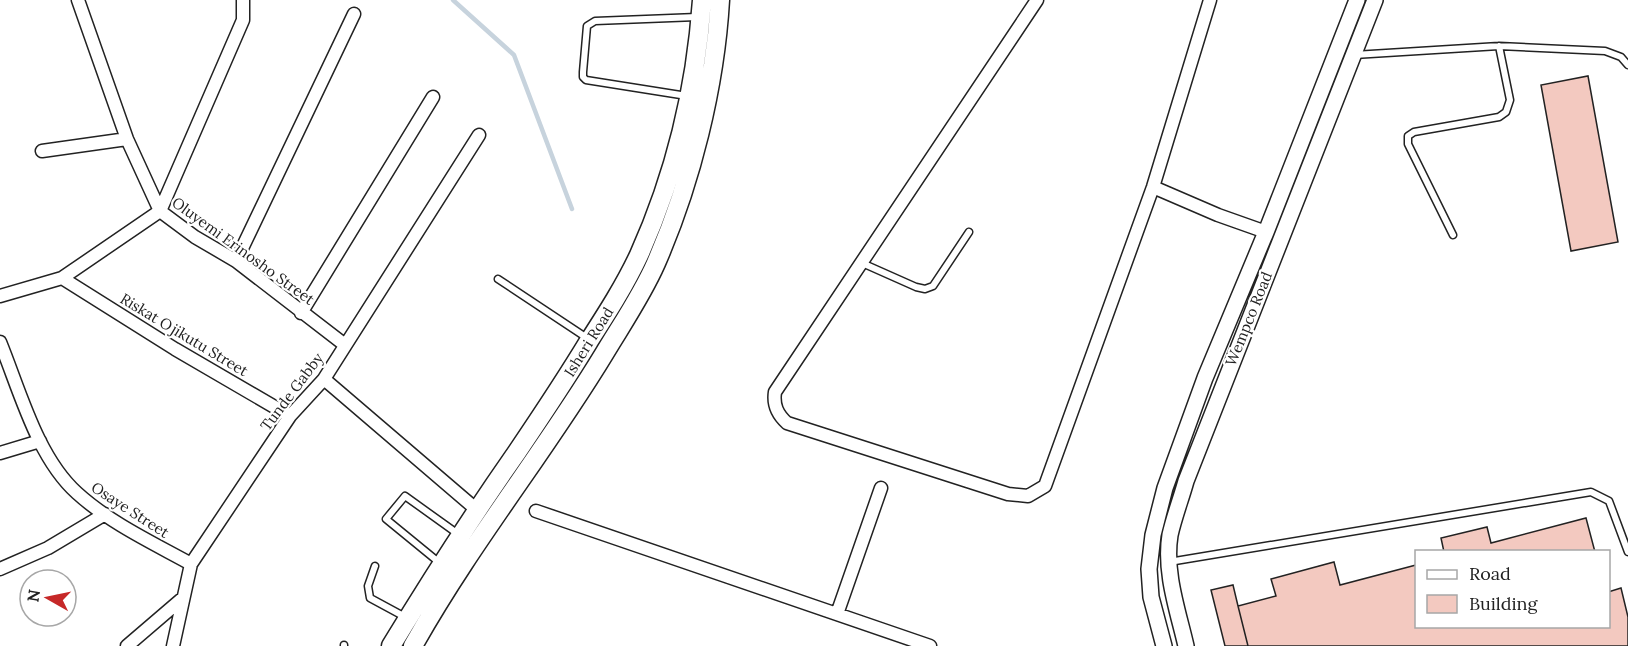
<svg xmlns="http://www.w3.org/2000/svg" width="1628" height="646" font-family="Lora,serif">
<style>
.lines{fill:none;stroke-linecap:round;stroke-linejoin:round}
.stream{stroke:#c7d3dd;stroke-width:4.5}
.building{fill:#f3c9c0;stroke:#222;stroke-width:1.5}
.service-casing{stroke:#222;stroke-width:9}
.minor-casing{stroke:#222;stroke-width:15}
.tertiary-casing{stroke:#222;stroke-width:18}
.secondary-casing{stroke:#222;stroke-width:21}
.service{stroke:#fff;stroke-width:6}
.minor{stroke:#fff;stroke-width:12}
.tertiary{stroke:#fff;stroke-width:15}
.secondary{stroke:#fff;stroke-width:18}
.labels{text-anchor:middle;stroke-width:4.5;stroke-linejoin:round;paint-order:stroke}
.street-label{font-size:15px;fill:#222;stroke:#fff}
</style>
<rect width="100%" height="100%" fill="#fff"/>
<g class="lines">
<path class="stream" d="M453,0L514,55L572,209"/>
</g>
<path class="building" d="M1588,76L1618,242L1571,251L1541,85Z
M1586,518L1595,552H1444L1441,538L1487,527L1491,543Z
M1334,562L1340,585L1416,565V626H1608V592L1621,588L1628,617V646H1248L1238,606L1276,596L1271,579Z
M1233,585L1238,606L1248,646H1225L1211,590Z"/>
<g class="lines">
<defs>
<path id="service" d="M1354,55L1499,46L1605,51L1621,57L1628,65
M687,96L586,80L583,77V72L587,26L595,21L697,17
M1453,235L1408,144V136L1414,132L1499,117L1506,112L1510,100L1499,46
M862,263L916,287L925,289L933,286L969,232
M498,279L587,338
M1169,562L1591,492L1609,501L1628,552
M441,564L386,519L405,496L458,534
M375,566L368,586L370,598L407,618
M344,646V645"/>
<path id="minor" d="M78,0L127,139L160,211L195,237L236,261L345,345
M1037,0L775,392C773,405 777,414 787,423L1008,494L1028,496L1045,486L1153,187L1210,0
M42,151L127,139
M1153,187L1218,215L1266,232
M236,261L354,14
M62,278L175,349L290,416
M0,296L62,278L160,211L243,20V0
M301,313L433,97
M0,342C20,391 37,457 77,493C110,523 153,543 191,564
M324,379L477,510
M0,453L40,441
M536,511L930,646
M0,569L48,548L105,514
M837,614L881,488
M127,646L183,598
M173,646L191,564L290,416L324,379L479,135"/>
<path id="tertiary" d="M1164,646L1151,597L1149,569L1153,535L1165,488L1205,378L1266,232L1357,0
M1186,646C1178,611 1164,572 1170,535C1174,517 1181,499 1186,481L1375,0"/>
<path id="secondary" d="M391,646C431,580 473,515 517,452C542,415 566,379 589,341C607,313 625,285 639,255C675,175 696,87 702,0
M413,646C470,544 544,453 604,354C622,324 642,295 656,263C691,183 715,87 720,0"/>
</defs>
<use href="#service" class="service-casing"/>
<use href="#minor" class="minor-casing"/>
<use href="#tertiary" class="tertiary-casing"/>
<use href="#secondary" class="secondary-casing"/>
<use href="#service" class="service"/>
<use href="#minor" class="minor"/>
<use href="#tertiary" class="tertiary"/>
<use href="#secondary" class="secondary"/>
</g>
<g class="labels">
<g class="street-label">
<text transform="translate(243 251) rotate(36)" y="5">Oluyemi Erinosho Street</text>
<text transform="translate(1249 319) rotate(-68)" y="5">Wempco Road</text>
<text transform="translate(184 335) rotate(31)" y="5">Riskat Ojikutu Street</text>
<text transform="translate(589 342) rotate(-58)" y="5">Isheri Road</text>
<text transform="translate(292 392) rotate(-53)" y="5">Tunde Gabby</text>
<text transform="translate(130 510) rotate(33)" y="5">Osaye Street</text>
</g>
</g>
<rect x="1415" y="550" width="195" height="78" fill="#ffffff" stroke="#a7a7a7" stroke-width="1.5"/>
<rect x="1427" y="570" width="30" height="9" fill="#ffffff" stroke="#a7a7a7" stroke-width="1.5"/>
<text x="1469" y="580" font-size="18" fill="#222222">Road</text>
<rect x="1427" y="595" width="30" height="18" fill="#f3c9c0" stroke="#a7a7a7" stroke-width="1.5"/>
<text x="1469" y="610" font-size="18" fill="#222222">Building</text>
<g transform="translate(48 598) rotate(279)"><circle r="28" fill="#ffffff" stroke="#a7a7a7" stroke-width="1.5"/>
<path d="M0-4.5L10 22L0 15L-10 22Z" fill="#c62828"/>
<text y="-9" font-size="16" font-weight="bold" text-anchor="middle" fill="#222222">N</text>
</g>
</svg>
